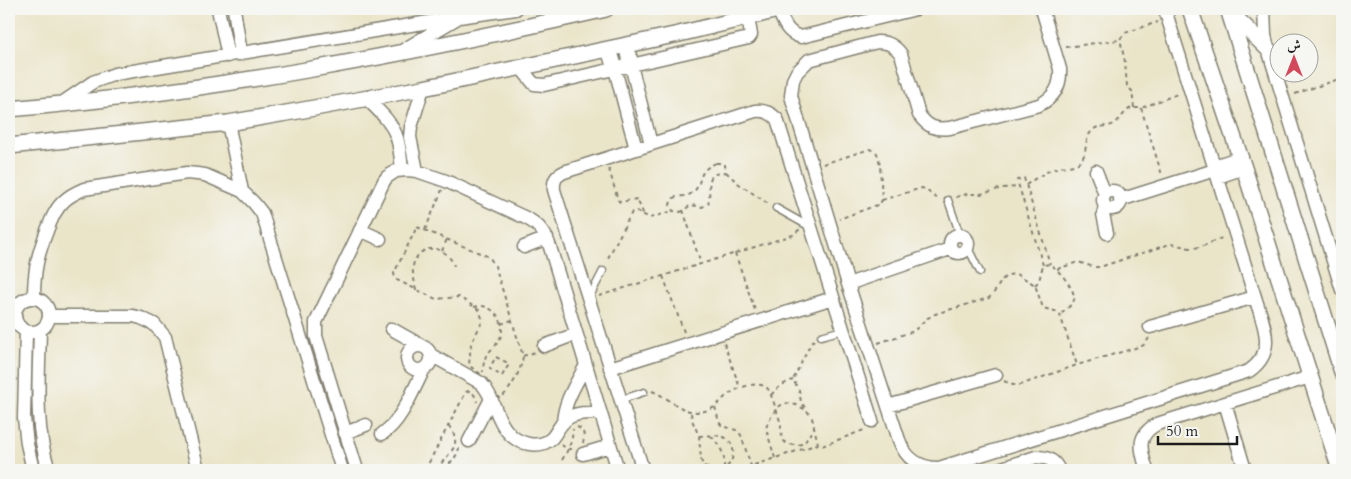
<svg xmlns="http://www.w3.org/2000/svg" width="1351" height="479" font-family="Cardo,Amiri,serif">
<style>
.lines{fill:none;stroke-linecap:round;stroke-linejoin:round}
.service-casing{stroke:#838072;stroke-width:9}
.minor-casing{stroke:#838072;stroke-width:15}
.tertiary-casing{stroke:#838072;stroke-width:18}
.path{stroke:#838072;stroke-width:2;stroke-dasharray:4 4;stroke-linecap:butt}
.service{stroke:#fff;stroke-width:6}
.minor{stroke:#fff;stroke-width:12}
.tertiary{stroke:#fff;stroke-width:15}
</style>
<rect width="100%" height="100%" fill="#f6f6f2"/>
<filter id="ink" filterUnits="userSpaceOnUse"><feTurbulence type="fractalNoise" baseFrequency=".02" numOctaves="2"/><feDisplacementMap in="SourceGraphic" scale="10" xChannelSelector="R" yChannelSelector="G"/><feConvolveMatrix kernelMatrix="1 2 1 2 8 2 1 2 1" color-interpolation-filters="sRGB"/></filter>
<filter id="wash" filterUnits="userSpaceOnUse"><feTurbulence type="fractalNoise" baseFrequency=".0096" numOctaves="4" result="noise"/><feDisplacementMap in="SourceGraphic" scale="20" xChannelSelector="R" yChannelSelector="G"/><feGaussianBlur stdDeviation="1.12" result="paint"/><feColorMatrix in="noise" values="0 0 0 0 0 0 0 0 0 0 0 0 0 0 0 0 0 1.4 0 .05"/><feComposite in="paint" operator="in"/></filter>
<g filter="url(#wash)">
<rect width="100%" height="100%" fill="#eae5c9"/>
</g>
<g filter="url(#ink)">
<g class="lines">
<defs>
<path id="service" d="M948,200L960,235
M776,208L810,227
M968,248L980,272
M589,298L603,271
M821,336L843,330
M620,400L644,392"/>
<path id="minor" d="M218,9L228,56
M234,9L241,54
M1042,9L1060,69C1061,86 1055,97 1039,105L950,128C935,130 928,127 919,115L901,54C894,45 888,42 877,42L809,60L797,72L793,80L791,96L848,284L899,440C906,459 919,468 939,468L1249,371C1278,351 1263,324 1255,297L1166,13L1164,9
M1264,9L1265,35L1268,49L1342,290
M778,10C784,22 786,33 801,37L916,9
M405,49L459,17L516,9
M631,65L651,144
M520,67L534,84L544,85L749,38L751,35L748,17
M615,69L636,149
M366,98C378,110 392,122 397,138C400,148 401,159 402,170
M62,103L93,82L115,74L459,17
M228,123L242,191
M1214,166L1241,157
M417,171L410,137L411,127L423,88
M1096,171L1105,194
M1218,177L1244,168
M1103 200a9 9 0 1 1 18 0a9 9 0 1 1-18 0Z
M1120,200L1215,170
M1105,206L1103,214L1107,233
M360,230L380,239
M950 244a9 9 0 1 1 18 0a9 9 0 1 1-18 0Z
M524,247L547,238
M848,284L950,249
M34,297C34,269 38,254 48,228C52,218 56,208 64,201C70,195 77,192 84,189L187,173L197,174L205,175L242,191L254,203L262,213L342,470
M15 315a17 17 0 1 1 34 0a17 17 0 1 1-34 0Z
M49,316H133L141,318L154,324L165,337L198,470
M1150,327L1255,297
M392,329L422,346
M40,330C39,377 34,426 49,470
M26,331L24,418L27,444L33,470
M544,346L576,334
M407 358a12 12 0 1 1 24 0a12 12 0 1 1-24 0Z
M431,355L481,383C494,396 495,417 507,431C517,444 539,450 552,438C558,431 561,421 570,417C578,412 591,413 600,413
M610,368L833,298
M1225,403L1245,470
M888,406L996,375
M563,423C564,401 576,384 586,365
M345,433L366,425
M382,434C402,421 413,390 424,369
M469,441L491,399
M583,454L610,446
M357,470L316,336V322L384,181L387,177L396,171L407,170L417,171L446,181L528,219C540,226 546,234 550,247L618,470
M643,470L554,190C553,180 556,176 564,172L755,111C764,110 770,112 777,119L872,421
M996,470L1036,457C1048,457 1054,460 1059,470
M1147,470C1141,451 1135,436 1157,424L1310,377"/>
<path id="tertiary" d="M1190,9L1244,168L1340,470
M1228,9L1342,372
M1231,13L1268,49
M626,45L631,65
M609,49L615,69
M9,109C211,92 409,54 606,9
M9,146L228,123L298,111L423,88L679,34L782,9"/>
</defs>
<use href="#service" class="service-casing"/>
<use href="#minor" class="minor-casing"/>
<use href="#tertiary" class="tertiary-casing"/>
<path class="path" d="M1066,47L1119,40
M1295,94L1342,78
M1134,108L1132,91L1127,86L1125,62L1120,39L1125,33L1158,22
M1141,108L1162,175
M716,163H721L725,165L726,172C722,173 716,173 713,175C707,179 711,196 708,204L702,207L691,205L681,212L673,211L670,205C673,191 684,200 692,193C705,183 694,172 716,163Z
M823,164L870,149L877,153L880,164L882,200L880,204L839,219
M609,169L618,200L620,202L637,199L644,215
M726,172L739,184L770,205
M1026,185C1037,177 1048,170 1060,167C1065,166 1071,166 1076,164C1090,158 1082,140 1092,131C1098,124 1106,128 1114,124C1120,120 1124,112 1131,108H1141L1180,93
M956,197L967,194H981L1002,188L1019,187
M882,200L922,188C929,190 932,197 940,199
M683,210L701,264
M417,227L487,256L490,258L495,266L523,356C521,371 512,387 502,397H496C493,391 490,383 485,378C480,373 474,370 469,365L471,344L482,322V318L479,310L459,297L436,299L395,279L394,273Z
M425,230L442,190
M442,251L447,239
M735,253L755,310
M608,258L632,212L636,211L650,218L673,211
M1043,265L1017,180L1024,178L1050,264
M1057,269L1078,262L1094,267H1100L1170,244C1177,244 1183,247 1190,248C1200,249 1214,241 1224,237
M663,276L684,332
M1035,285L1039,281L1043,265L1050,264C1057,268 1077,291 1074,300C1072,305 1065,310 1060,315
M416,290C415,282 412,273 413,266C418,242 447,244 454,266
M599,296L793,235L800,229
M474,307C481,305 487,306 493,311C503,319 505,333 497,343C494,348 489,351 486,356C484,361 483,366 483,372
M501,324L512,320
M814,340L811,343L793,380L799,390L801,402L812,418L818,444L822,446L864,430
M724,343L740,388
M878,343L914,331L926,319L935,314L989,298L993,294L1002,280L1006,276L1013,274L1019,275L1035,285L1043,308L1058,312L1060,315L1077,365
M523,356L535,352
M496,357L508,363V366L502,376L490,369V367Z
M1004,381L1013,385H1020L1077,365L1142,346L1145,344L1149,338
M652,391C673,399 684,418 708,410C718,407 721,399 729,394C737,388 760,379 768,389C771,393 778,415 780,421C782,429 780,438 786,443C806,449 805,441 814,427
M771,395C778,387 784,383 793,380
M715,407L719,422L722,426L736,430L741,435L751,466
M691,413L692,420L699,436L701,459L704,470
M577,427C584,429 585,436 583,443
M699,436C706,436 717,434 724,437C738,444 735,464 722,470
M711,436C719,444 728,458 723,469
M561,445L569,449H573
M775,458L766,429C767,423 770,419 773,414C782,398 793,403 806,410
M562,460C569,448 572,443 573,429
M447,466L455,470
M704,466L712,470
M425,470L466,392L469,391C474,392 476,398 477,402
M437,470C446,453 465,448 449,426
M444,470C450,462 457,458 459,448
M739,470L818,444"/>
<use href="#service" class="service"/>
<use href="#minor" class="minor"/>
<use href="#tertiary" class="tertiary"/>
</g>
</g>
<rect width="1351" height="479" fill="none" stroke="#f6f6f2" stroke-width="30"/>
<g transform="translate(1294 58)"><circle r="24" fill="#f6f6f2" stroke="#9f9f9c"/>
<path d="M0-4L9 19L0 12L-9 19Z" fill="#d1495b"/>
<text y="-8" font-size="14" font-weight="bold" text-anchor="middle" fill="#1c1c1c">ش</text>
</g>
<path d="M1158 436v8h79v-8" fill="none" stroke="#1c1c1c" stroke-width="2.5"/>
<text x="1166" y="436" font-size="15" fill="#1c1c1c" stroke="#f6f6f2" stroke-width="4" paint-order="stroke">50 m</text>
</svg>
